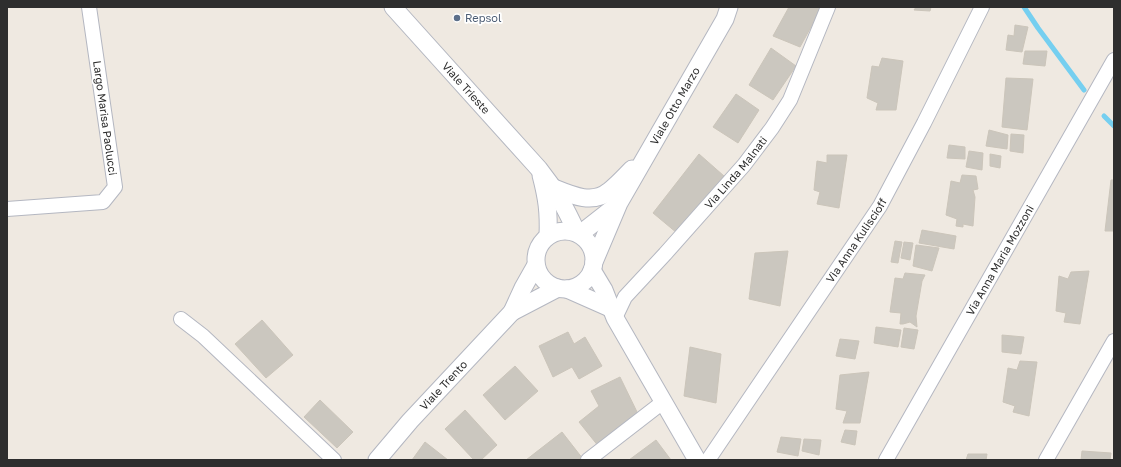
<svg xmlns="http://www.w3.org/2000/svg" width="1121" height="467" font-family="'Golos Text',sans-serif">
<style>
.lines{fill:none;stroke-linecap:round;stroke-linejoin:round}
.stream{stroke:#75cff0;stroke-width:5}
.building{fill:#cbc7bf;stroke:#cbc5ba}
.minor-casing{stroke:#b4b7c1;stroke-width:16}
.tertiary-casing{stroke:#b4b7c1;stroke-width:19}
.minor{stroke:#fff;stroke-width:14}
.tertiary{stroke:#fff;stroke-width:17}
.service-dot{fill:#5c6f8a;stroke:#fff;stroke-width:1.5}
.labels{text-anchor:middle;stroke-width:3.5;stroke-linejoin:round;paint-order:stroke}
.service-label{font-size:11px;fill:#4e5e75;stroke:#fff;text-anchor:start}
.street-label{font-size:11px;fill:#2e2e2e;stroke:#fff}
</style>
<rect width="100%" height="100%" fill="#efe9e1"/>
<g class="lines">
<path class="stream" d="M1024,7L1038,28L1084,90
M1104,116L1114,126"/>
</g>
<path class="building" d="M789,7H822L800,47L773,36Z
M916,7H931L930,11L914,10Z
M1015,25L1028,27L1022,52L1006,50L1008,35L1014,36Z
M771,48L796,66L773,100L749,85Z
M1025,51H1047L1045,66L1023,64Z
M882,58L903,61L896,110H876L878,103L867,98L872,66L879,67Z
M1006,78L1033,79L1027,130L1002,127Z
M736,94L759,110L738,143L713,127Z
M989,130L1008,135L1007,149L986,146Z
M1011,134L1024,135L1023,153L1010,151Z
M949,145L965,147V159L947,158Z
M969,151L983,153L982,170L966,167Z
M699,154L724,176L677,233L653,213Z
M990,154L1001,156L1000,168L990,166Z
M827,155H847L839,208L817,204L820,192L814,190L817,161L827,163Z
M962,175L976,176L978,189L973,190L975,197L973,226L963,224V227L956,226L957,219L946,215L951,181L960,183Z
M1111,180H1114V231H1105Z
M922,230L956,236L954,249L919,243Z
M895,241L902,242L898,263L891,262Z
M904,242L913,243L910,260L901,258Z
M916,245L939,248L932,271L913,266Z
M788,251L780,306L749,299L755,253Z
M1089,271L1080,324L1064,322L1066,313L1056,311L1059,276L1068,279L1071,272Z
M905,273L925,275L922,281L916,316L917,327L910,322L903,324H900L901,313L890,312L895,278L903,279Z
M262,320L293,355L266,378L235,344Z
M876,327L901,330L898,347L874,343Z
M904,328L918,330L914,349L901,347Z
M568,332L574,344L585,337L602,366L579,379L572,367L553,377L539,346Z
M1002,335L1024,337L1021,354L1002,352Z
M840,339L859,341L855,359L836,356Z
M690,347L721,354L716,403L684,396Z
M1020,361L1037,362L1029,416L1013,412L1015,406L1003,402L1008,368L1017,370Z
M515,366L538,391L505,420L483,395Z
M869,372L860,423H843L847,411L836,409L840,375Z
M620,377L639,416L599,447L579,422L599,406L591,391Z
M320,400L353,432L337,448L304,417Z
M465,410L497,445L481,460H474L445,429Z
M845,430L857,431L855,445L841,442Z
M562,432L583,459L582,460H526Z
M781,437L801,439L798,456L777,452Z
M804,439L821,440L819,455L802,451Z
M656,440L671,460H629Z
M425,442L448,460H412Z
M1082,451L1111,453L1110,460H1081Z
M968,454H987L986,460H966Z"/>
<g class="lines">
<defs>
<g id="minor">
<path d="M7,209L103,202L115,187L89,7"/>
<path id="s1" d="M615,318L625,297L665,254L744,165L772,128L790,100L828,7"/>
<path d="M181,319L203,336L334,460"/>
<path d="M588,460L663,402"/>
<path id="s2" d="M708,460L880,206L924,123L982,7"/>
<path id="s3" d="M886,460L1114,60"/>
<path d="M1046,460L1114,341"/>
</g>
<g id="tertiary">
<path id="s4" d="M393,7L539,169C556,190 566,209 577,233"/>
<path d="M541,175C547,198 549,212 548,236"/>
<path d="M554,188C571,195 593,205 609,191C617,185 625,176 632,169"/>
<circle cx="565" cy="260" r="29"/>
<path d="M580,234L617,205"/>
<path id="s5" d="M594,262L619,203L725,19L729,7"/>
<path d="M592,270L604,290L615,318L697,460"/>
<path d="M567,289L610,308"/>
<path d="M512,312L558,288"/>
<path id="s6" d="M377,460L410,421L512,312L523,288L536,265"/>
</g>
</defs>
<use href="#minor" class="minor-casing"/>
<use href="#tertiary" class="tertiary-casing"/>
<use href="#minor" class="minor"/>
<use href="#tertiary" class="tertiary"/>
</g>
<circle class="service-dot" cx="457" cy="18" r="4"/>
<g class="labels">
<g class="service-label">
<text x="465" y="22">Repsol</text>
</g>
<g class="street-label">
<text dy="4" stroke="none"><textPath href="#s4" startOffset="109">Viale Trieste</textPath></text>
<text dy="4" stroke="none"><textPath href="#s5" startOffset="176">Viale Otto Marzo</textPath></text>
<text transform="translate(105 118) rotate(82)" y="4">Largo Marisa Paolucci</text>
<text dy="4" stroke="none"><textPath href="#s1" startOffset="190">Via Linda Malnati</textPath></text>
<text dy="4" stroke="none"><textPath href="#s2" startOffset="265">Via Anna Kuliscioff</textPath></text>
<text dy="4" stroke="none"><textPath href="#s3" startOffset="230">Via Anna Maria Mozzoni</textPath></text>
<text dy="4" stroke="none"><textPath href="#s6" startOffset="100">Viale Trento</textPath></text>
</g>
</g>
<rect width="1121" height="467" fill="none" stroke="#2e2e2e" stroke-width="16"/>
</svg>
